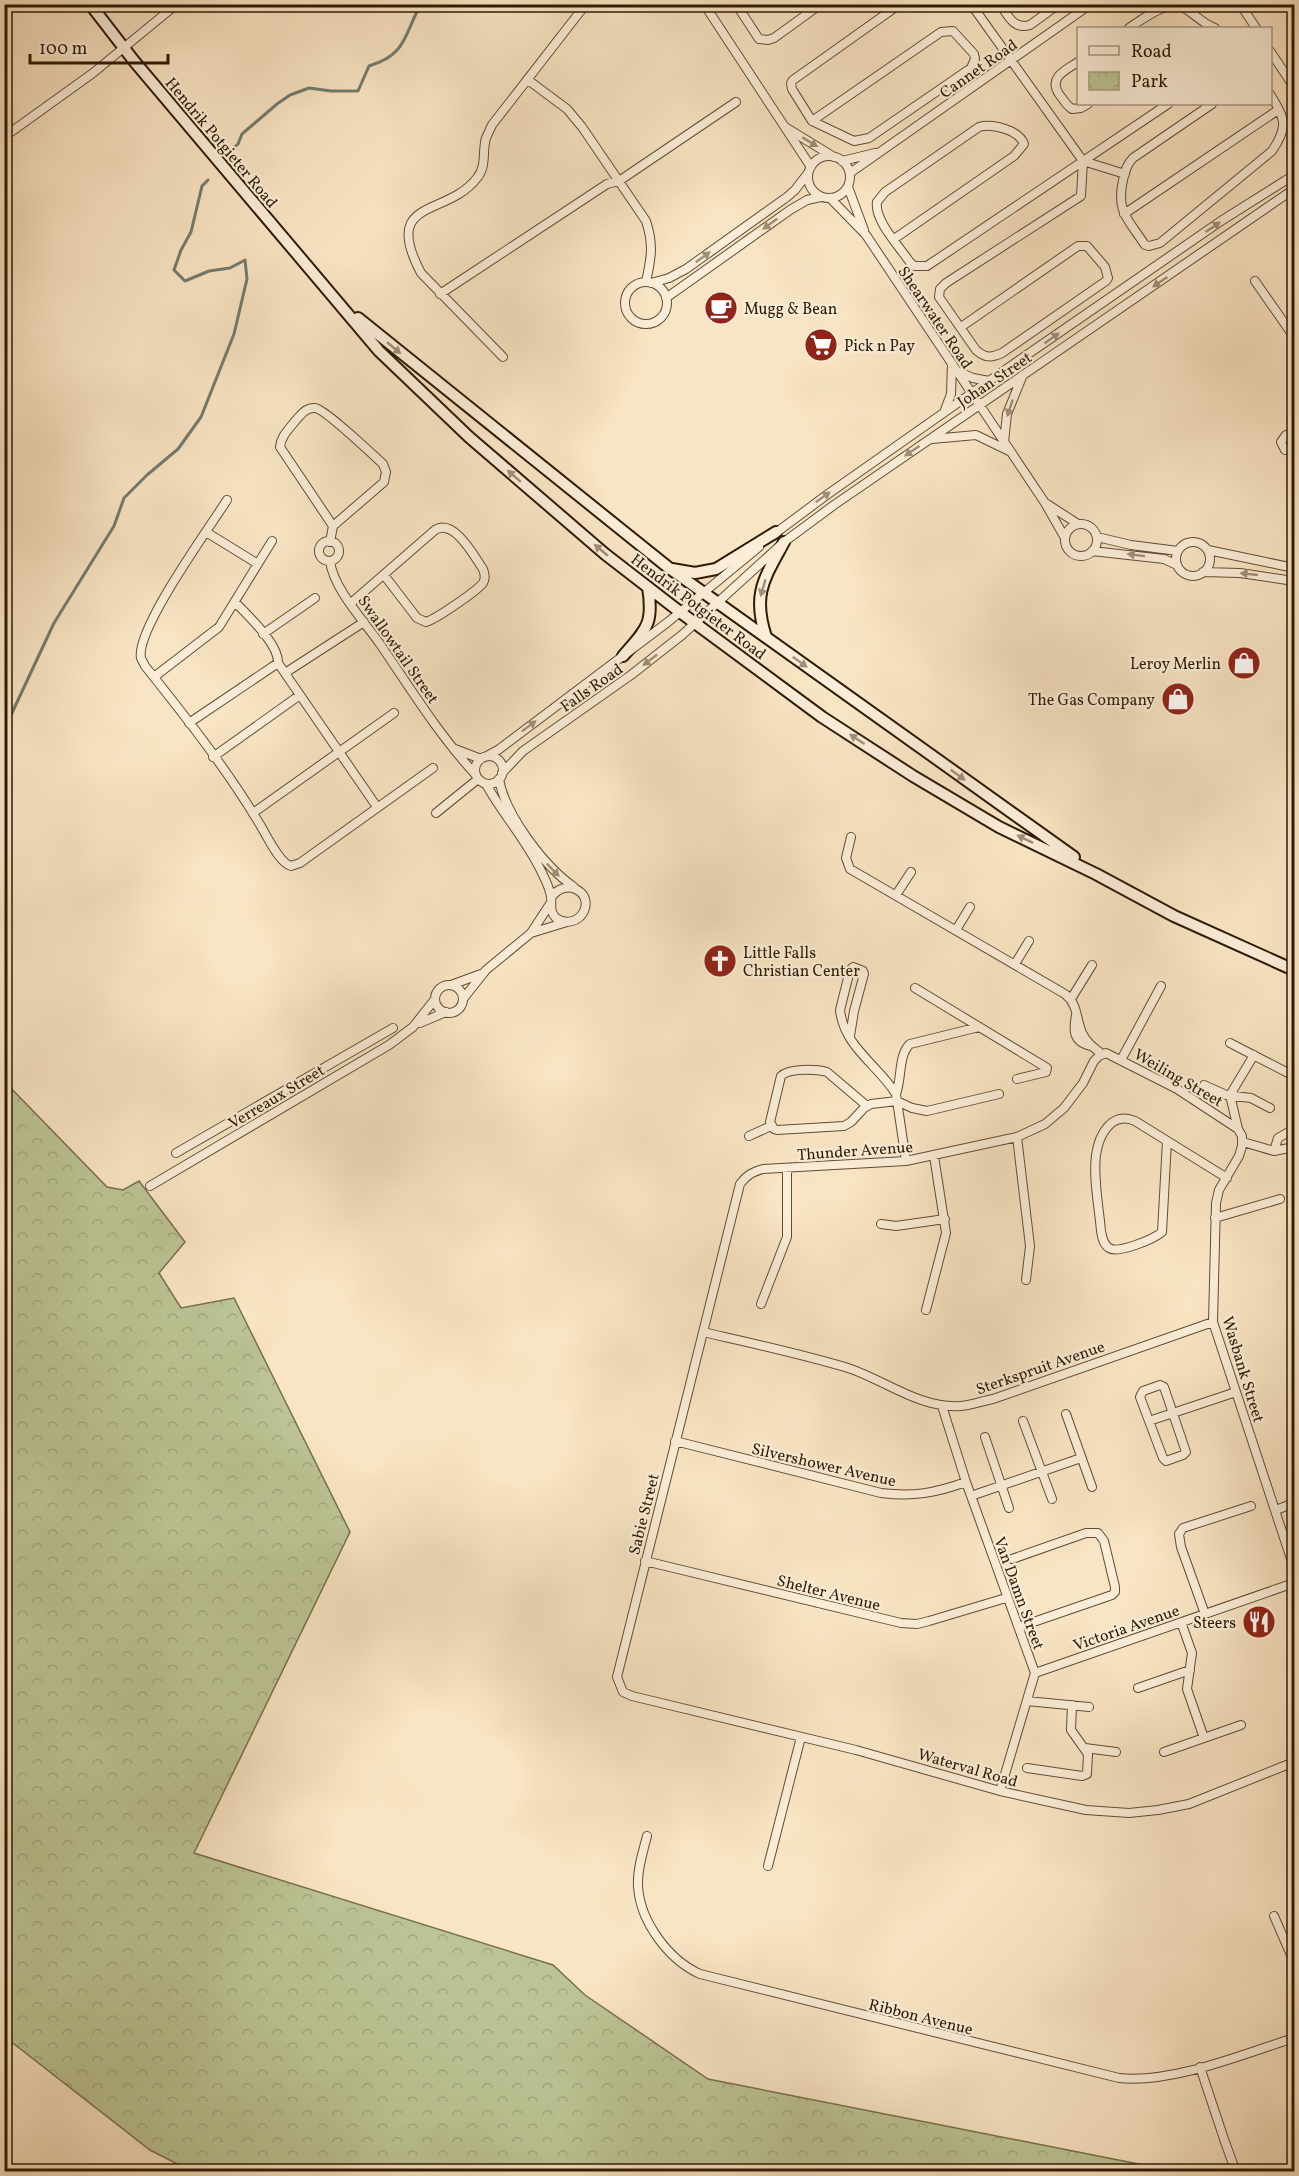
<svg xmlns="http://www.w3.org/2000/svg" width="1299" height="2176" font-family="Vollkorn,serif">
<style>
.park{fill:url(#park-crowns);stroke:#766f4c;stroke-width:1.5}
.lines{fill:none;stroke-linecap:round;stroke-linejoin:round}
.stream{stroke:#727c70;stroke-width:3}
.minor-casing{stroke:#624c33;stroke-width:10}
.secondary-casing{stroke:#2f1a03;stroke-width:14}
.minor{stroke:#fbedd8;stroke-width:8}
.secondary{stroke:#fbedd8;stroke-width:10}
.oneway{fill:#9f8e78}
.labels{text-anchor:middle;stroke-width:4.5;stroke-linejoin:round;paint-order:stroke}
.street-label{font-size:16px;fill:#2f1a03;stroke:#fbedd8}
.poi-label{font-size:16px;fill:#2f1a03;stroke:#fbedd8;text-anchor:start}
</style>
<defs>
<pattern id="park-crowns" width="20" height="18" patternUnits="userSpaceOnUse" patternTransform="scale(1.5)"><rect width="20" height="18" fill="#bcc495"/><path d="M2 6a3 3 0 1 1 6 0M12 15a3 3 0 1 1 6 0" fill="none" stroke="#a2a87f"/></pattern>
</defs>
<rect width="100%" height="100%" fill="#f9e4c3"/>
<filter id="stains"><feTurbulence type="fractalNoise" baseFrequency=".00333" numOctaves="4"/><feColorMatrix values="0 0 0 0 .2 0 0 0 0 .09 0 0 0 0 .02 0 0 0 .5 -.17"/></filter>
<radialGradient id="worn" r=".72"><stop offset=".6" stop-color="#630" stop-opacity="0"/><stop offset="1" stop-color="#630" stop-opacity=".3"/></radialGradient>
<path class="park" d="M4,1081L107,1187L123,1190L139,1181L185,1242L159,1273L181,1308L234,1298L350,1532L194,1853L553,1965L585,1995L708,2079L1174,2171H191L150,2150L5,2037Z"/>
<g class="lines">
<path class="stream" d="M229,152L238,144L242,134L277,104L290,95L309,88L331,91H358L369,66C407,55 404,34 421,4
M4,730L54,623L114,526L124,498L147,475L178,449L201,417L234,334L247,279L245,260L230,268L209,271L185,281L174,270L181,250L191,232L202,186L208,180"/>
<defs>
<path id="minor" d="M704,4L811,167
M736,4L759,39L768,40L774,38L821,4
M971,4L1083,161
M1000,4C1008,16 1014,30 1030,25L1059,4
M1240,4L1256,28
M1129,28C1143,19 1166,0 1184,8C1195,14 1203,24 1215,28
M1270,51L1294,87
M1078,62C1066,70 1048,77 1059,94C1063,99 1066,105 1072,109L1081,108L1088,104
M528,80L567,109L582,127L646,221C654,245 651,259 646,282
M1212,104L1133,158C1127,164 1125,171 1123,180C1116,212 1128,219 1145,245L1149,246L1160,243L1272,151C1289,126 1285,119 1270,94
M812,121L941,32L953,31L974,54L975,59L971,68L869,138L854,141L812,121L792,89L791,83L793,80L900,4
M785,127L834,157
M4,137L93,73L177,4
M808 177a21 21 0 1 1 42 0a21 21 0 1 1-42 0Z
M842,161L875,153
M1083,161L1125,174
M850,173L1091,4
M848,187L864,230
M830,198L866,235L1045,503L1065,538
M1124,214L1278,110
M894,239L1014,156L1024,144C1019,130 992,123 979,127L885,192L877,202C874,220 899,246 909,261L914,266H927L1168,104
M1255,281L1294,337
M625 303a21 21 0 1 1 42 0a21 21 0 1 1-42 0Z
M651,283L669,278L686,269L787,197L795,190L808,173
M440,294L607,184L619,181L736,102
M666,298L790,210L807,200L821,197
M961,327L1078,246H1087L1105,267L1108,278L1106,281L1002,353C991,358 985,358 976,350L939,297L940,289L946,283L1081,196L1083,161
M503,357L421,273C381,197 446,218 477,178C487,166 482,151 486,138C488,134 490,129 492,125L586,4
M957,371L973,378L989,381
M945,410L951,394L952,364
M1294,435H1286L1281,442L1285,450H1294
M932,439L976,435L1009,451
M1004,442L1007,414L1022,377
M227,500C210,527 135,630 141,658C142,661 144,663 145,666C185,716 226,768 259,823C266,834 279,863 291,866L300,863L433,768
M1047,504L1078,524
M1065 540a16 16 0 1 1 32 0a16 16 0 1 1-32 0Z
M206,532L258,564
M773,535L828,494L989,381L1221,221L1294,175
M1097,537L1131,545L1178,551
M319 551a10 10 0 1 1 20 0a10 10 0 1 1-20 0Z
M330,542L333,526L384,482L386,472L383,464C372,454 325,409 315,408C306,407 301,415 296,420C289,429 281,436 280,447L333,526
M1176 559a17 17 0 1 1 34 0a17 17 0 1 1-34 0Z
M1208,550L1294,568
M1092,551L1164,559L1177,565
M330,561C333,588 364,621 380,644C410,688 439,735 476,775
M1203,572L1240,573L1294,581
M235,602C248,616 279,644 278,663L377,807
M351,603L435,530C454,518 474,556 483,569C485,574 486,578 483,583C477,591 436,619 426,622L417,618L384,575
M263,634L315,598
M285,673L364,622
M154,677L219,627L272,541
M189,723L278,663
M455,749L481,759
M475 770a14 14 0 1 1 28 0a14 14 0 1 1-28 0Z
M213,757L300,695
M485,757L498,750L668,622L759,547
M502,773L523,751L631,675L682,635L784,542L834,505L1294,189
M499,779C505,815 545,867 574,887
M486,784C503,815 528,842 543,875C546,881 550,890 551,897C552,905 549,911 556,918C565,925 579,922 584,911C593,891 564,877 551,898
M253,813L394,713
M436,813L478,779
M851,837L846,858L850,869L1065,994C1078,1004 1076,1019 1082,1033C1087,1043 1094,1048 1102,1054
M896,895L911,872
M956,930L970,907
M531,933L567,922
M1015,964L1029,941
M451,985L481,974
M435 999a14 14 0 1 1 28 0a14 14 0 1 1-28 0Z
M915,988L1047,1068L1046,1072L1017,1079
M463,999L486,970L531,933L550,904
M1071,999L1092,965
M1076,1015C1073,1031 1073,1042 1091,1046
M420,1023L446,1012
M850,1036L854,1011L864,974L863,971L853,967L850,970L840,1010C844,1047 878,1065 896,1094L906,1161
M1230,1043L1294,1076
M1121,1060L1161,986
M1204,1085L1226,1095L1251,1098L1270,1108
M896,1094C902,1079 898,1055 910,1044L979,1027
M867,1106L827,1072C816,1069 789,1068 781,1076L770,1122L774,1129L777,1130L844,1126L851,1122L864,1108L871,1104L897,1101L912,1108L927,1111L999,1094
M1238,1129L1230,1095L1254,1055
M749,1136L771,1126
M1017,1137L1030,1246L1026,1280
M1167,1141L1162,1232C1154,1239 1118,1254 1109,1248C1103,1244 1102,1237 1101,1231C1099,1207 1093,1179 1096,1155C1099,1134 1112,1111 1135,1121L1227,1178
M1243,1142L1274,1151L1294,1147
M1274,1151L1278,1138L1294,1129
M176,1153L393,1028
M150,1186L389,1045L413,1027L435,999
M1215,1218L1280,1199
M881,1224L896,1226L945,1219
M761,1304L787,1237V1168
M926,1310L946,1233L934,1156
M703,1332C751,1343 798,1353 845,1367C884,1379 919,1409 961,1406C972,1405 982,1401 993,1399L1213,1322
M1160,1385L1164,1387L1186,1452L1183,1455L1166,1461L1163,1458L1140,1397L1143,1391Z
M942,1406L966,1482L1035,1673L1000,1791
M1066,1414L1092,1487
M1023,1421L1052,1499
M1149,1421L1236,1392
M985,1437L1009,1508
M675,1441L881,1493C914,1497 935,1493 966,1482
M971,1496L1081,1458
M1276,1510L1294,1503
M1012,1559L1086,1533H1098L1104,1541L1115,1587V1592L1112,1595L1019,1627
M645,1561L901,1623L917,1624L929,1621L1006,1598
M1294,1568L1213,1322L1216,1203L1219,1190L1239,1156L1242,1146V1136L1238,1129L1177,1089L1106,1053L1099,1056L1094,1061L1083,1083L1064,1108L1045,1124L1017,1137L906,1161L763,1169C752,1172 747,1175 740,1184L617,1677L623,1692L632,1696L856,1750L1000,1791L1086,1810L1129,1813L1158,1810L1189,1804L1294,1762
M1205,1614L1181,1547L1179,1534L1183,1528L1251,1506
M1181,1622L1192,1653L1187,1689L1204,1738
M1035,1673L1294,1583
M1138,1688L1190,1670
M1027,1701L1089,1707
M1085,1748L1116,1752
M1164,1752L1241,1725
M1027,1768L1082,1776L1087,1774L1088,1754L1071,1730L1072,1705
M647,1836C643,1852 637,1869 638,1886C640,1922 669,1960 700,1974L1119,2078C1172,2084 1243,2054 1294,2038
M768,1866L801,1737
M1274,1916L1294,1962
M1200,2067L1225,2142L1236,2172
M4,2158L11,2172"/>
<path id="secondary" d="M90,4L134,61L379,351L469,437L605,554L680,612L822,717L913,776L999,827L1096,874L1174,916L1294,970
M358,318L669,568L1074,857
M672,569L695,573L716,569L776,532
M766,637C752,594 764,579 784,542
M623,656C646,629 654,625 648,587"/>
</defs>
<use href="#minor" class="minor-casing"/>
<use href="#secondary" class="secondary-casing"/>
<use href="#minor" class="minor"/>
<use href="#secondary" class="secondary"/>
</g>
<defs><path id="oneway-solid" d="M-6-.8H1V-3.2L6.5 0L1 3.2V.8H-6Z" transform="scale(1.5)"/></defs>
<g class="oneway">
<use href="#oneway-solid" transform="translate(810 142) rotate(31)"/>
<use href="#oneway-solid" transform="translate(770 224) rotate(144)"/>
<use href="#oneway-solid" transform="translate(1213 227) rotate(-34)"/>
<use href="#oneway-solid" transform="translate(703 257) rotate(-36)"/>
<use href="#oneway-solid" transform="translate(1160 282) rotate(146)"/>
<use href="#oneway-solid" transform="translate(1052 338) rotate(-35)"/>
<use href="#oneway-solid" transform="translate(394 348) rotate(40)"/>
<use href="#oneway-solid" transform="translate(1010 408) rotate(108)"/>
<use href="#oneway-solid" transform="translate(912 451) rotate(146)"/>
<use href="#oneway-solid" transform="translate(514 476) rotate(-139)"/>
<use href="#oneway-solid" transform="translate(823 497) rotate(-35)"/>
<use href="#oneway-solid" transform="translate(601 550) rotate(-140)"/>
<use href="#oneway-solid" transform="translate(1136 555) rotate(-173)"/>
<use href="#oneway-solid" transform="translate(1249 574) rotate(-174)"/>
<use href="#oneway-solid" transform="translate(763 588) rotate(106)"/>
<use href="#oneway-solid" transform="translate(650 660) rotate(142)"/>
<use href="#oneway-solid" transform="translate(800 662) rotate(36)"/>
<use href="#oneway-solid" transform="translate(529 726) rotate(-37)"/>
<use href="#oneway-solid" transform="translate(857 739) rotate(-147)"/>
<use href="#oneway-solid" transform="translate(958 775) rotate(36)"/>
<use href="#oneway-solid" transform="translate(1025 839) rotate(-154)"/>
<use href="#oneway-solid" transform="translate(553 870) rotate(46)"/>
</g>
<defs>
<symbol id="cafe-disc" viewBox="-11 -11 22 22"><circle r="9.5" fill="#8f2418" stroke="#fbedd8"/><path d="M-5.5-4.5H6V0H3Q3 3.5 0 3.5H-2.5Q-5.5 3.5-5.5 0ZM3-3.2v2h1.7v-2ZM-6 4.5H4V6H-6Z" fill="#fff"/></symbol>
<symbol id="supermarket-disc" viewBox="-11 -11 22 22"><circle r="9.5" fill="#8f2418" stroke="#fbedd8"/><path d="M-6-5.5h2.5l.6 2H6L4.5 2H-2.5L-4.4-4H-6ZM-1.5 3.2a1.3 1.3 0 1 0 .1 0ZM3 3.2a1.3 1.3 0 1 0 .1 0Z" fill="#fff"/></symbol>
<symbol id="shop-disc" viewBox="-11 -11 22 22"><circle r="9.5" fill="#8f2418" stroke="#fbedd8"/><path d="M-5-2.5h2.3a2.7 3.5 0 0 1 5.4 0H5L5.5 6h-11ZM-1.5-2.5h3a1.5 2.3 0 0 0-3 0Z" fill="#fff"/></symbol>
<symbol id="church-disc" viewBox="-11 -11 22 22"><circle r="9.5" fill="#8f2418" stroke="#fbedd8"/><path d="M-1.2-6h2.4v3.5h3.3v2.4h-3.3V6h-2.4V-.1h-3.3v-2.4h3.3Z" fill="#fff"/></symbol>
<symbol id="restaurant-disc" viewBox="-11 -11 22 22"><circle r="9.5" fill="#8f2418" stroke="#fbedd8"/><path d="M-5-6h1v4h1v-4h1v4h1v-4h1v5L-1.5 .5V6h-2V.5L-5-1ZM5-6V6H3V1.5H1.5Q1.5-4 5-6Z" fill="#fff"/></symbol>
</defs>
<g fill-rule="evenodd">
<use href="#cafe-disc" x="702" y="289" width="38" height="38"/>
<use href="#supermarket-disc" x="802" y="326" width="38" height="38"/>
<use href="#shop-disc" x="1225" y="644" width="38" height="38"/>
<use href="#shop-disc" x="1159" y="680" width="38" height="38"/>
<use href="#church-disc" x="701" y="942" width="38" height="38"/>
<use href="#restaurant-disc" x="1240" y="1603" width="38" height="38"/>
</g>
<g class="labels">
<g class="street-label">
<text transform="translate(978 68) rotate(-35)" y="6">Cannet Road</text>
<text transform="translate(222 142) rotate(50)" y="6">Hendrik Potgieter Road</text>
<text transform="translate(936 317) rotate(56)" y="6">Shearwater Road</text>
<text transform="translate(994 379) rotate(-34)" y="6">Johan Street</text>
<text transform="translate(699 606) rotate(37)" y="6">Hendrik Potgieter Road</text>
<text transform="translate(399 649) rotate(55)" y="6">Swallowtail Street</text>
<text transform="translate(591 687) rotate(-35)" y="6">Falls Road</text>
<text transform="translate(1179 1077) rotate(30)" y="6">Weiling Street</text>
<text transform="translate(276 1096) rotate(-31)" y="6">Verreaux Street</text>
<text transform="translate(855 1150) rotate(-4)" y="6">Thunder Avenue</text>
<text transform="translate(1040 1367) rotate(-19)" y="6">Sterkspruit Avenue</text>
<text transform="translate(1244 1369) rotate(73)" y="6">Wasbank Street</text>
<text transform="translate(824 1464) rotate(13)" y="6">Silvershower Avenue</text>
<text transform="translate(643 1514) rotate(-76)" y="6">Sabie Street</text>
<text transform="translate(829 1592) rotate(14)" y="6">Shelter Avenue</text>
<text transform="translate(1020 1593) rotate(70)" y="6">Van Damn Street</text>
<text transform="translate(1126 1627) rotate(-19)" y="6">Victoria Avenue</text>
<text transform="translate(968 1767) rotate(16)" y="6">Waterval Road</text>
<text transform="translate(921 2016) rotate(14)" y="6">Ribbon Avenue</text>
</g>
<g class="poi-label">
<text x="744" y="314">Mugg &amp; Bean</text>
<text x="844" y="351">Pick n Pay</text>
<text x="1221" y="669" text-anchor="end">Leroy Merlin</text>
<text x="1155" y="705" text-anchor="end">The Gas Company</text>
<text x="743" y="958">Little Falls<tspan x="743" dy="18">Christian Center</tspan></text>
<text x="1236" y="1628" text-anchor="end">Steers</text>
</g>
</g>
<rect width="1299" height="2176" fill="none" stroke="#f9e4c3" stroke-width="24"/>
<rect x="6" y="6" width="1287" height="2164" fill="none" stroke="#2f1a03" stroke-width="3"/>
<rect x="12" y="12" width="1275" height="2152" fill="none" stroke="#2f1a03" stroke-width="1.5"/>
<rect x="1077" y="27" width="195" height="78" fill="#fbedd8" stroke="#a99983" stroke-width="1.5"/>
<rect x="1089" y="46" width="30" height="9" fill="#fbedd8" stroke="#a99983" stroke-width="1.5"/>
<text x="1131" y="57" font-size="18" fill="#2f1a03">Road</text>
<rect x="1089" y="72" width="30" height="18" fill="url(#park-crowns)" stroke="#a99983" stroke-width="1.5"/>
<text x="1131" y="87" font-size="18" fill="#2f1a03">Park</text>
<path d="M30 54v9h138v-9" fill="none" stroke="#2f1a03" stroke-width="3"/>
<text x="39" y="54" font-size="18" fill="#2f1a03" stroke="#fbedd8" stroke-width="4.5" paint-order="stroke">100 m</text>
<rect width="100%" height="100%" filter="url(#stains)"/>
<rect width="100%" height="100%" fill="url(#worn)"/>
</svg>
